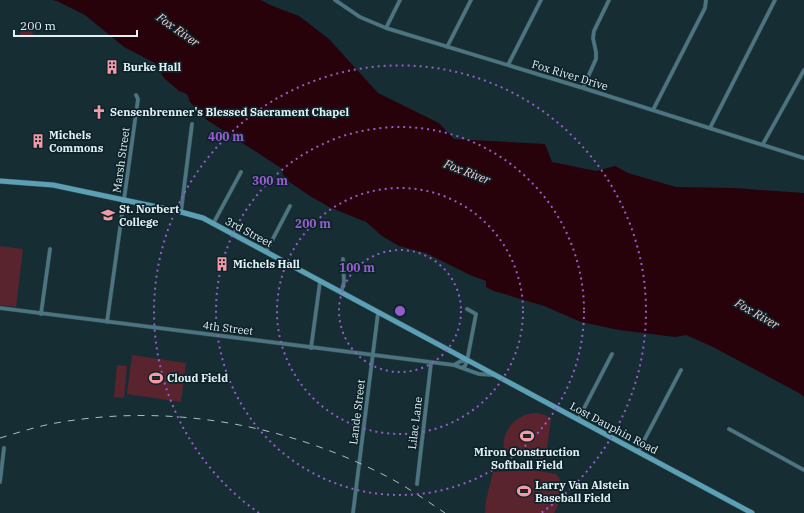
<svg xmlns="http://www.w3.org/2000/svg" width="804" height="513" font-family="'IBM Plex Serif',serif">
<style>
.green{fill:#59242e}
.water{fill:#28020b}
.lines{fill:none;stroke-linecap:round;stroke-linejoin:round}
.street-casing{stroke:#34484f;stroke-width:4.5}
.secondary-casing{stroke:#34484f;stroke-width:6}
.street{stroke:#4c7582;stroke-width:3.5}
.secondary{stroke:#5ba0b4;stroke-width:5}
.rail{stroke:#adbcc1;stroke-width:1;stroke-dasharray:7 7;stroke-linecap:butt}
.ring{fill:none;stroke:#955dcc;stroke-width:2;stroke-dasharray:2 4}
.labels{text-anchor:middle;stroke-width:3.5;stroke-linejoin:round;paint-order:stroke}
.poi-label{font-size:11px;font-weight:bold;fill:#e3f0f4;stroke:#0d232a;text-anchor:start}
.street-label{font-size:11px;fill:#e3f0f4;stroke:#0d232a}
.water-label{font-size:12px;font-style:italic;fill:#fdccd1;stroke:#0d232a}
.centre{fill:#955dcc;stroke:#0d232a;stroke-width:2}
.ring-label{font-size:12px;text-anchor:middle;font-weight:bold;fill:#955dcc;stroke:#0d232a;stroke-width:3.5;stroke-linejoin:round;paint-order:stroke}
</style>
<rect width="100%" height="100%" fill="#172d34"/>
<path class="green" d="M22,21L34,23L32,37L20,35Z
M0,246L23,249L16,307L0,305Z
M132,355L186,363L181,402L127,394Z
M117,365L127,366L124,398L114,397Z
M537,413L545,415L551,419L546,456L542,459L504,452C501,431 515,413 537,413Z
M533,470L556,474L561,481L558,505L554,513H485L486,501L493,472Z"/>
<path class="water" d="M52,0H261L270,5L299,16L329,39L378,93L439,123L454,139L545,144L552,162L596,171L615,166L628,173L676,187L734,188L804,193V397L799,393L713,347L686,335L675,337L619,330L581,322L544,306L494,291L486,287V281L470,275L426,253L399,246L382,236L366,222L329,207L310,196L285,179L281,168L207,120L190,102L187,94L179,91L164,78L155,63L124,47L85,15L57,1Z"/>
<g class="lines">
<defs>
<path id="street" d="M335,0L360,17L386,28L583,88L804,158
M386,28L400,0
M447,47L471,0
M508,65L541,0
M583,88L596,59V52L593,38L594,31L609,0
M653,110L705,8L706,0
M710,128L775,0
M763,144L804,70
M181,212L192,124
M213,224L241,172
M266,252L290,206
M341,293L344,282L343,259
M0,308L454,365L462,368L465,366L467,361L476,314L467,309
M41,314L50,249
M107,322L138,99L136,95
M311,348L320,282
M454,365L461,361H467
M462,368L479,374L493,375
M578,420L612,354
M729,429L804,470
M638,452L681,370
M0,482L4,448
M417,484L431,363
M353,513L378,313"/>
<path id="secondary" d="M0,181L53,185L181,212L203,218L752,513"/>
</defs>
<use href="#street" class="street-casing"/>
<use href="#secondary" class="secondary-casing"/>
<use href="#street" class="street"/>
<use href="#secondary" class="secondary"/>
<path class="rail" d="M0,438C20,432 41,425 62,422C169,404 283,424 380,473C403,484 424,499 445,513"/>
</g>
<g class="ring">
<circle cx="400" cy="311" r="61"/>
<circle cx="400" cy="311" r="123"/>
<circle cx="400" cy="311" r="184"/>
<path d="M259 513A246 246 0 1 1 541 513"/>
</g>
<defs>
<symbol id="building-bare" viewBox="-9 -9 18 18"><path d="M-4-6H4V6H1V3H-1V6H-4ZM-2.5-4.3h1.7v1.8h-1.7ZM.8-4.3h1.7v1.8H.8ZM-2.5-1h1.7V.8h-1.7ZM.8-1h1.7V.8H.8Z" fill="#f39aa7" stroke="#0d232a" stroke-width="2.5" paint-order="stroke"/></symbol>
<symbol id="church-bare" viewBox="-9 -9 18 18"><path d="M-1.2-6h2.4v3.5h3.3v2.4h-3.3V6h-2.4V-.1h-3.3v-2.4h3.3Z" fill="#f39aa7" stroke="#0d232a" stroke-width="2.5" paint-order="stroke"/></symbol>
<symbol id="university-bare" viewBox="-9 -9 18 18"><path d="M0-5L7-2L0 1L-7-2ZM-4 1L0 2.5L4 1V4Q0 6-4 4Z" fill="#f39aa7" stroke="#0d232a" stroke-width="2.5" paint-order="stroke"/></symbol>
<symbol id="stadium-bare" viewBox="-9 -9 18 18"><path d="M0-5a6.5 5 0 1 0 0 10a6.5 5 0 1 0 0-10ZM-3.5-1.8h7v3.6h-7Z" fill="#f39aa7" stroke="#0d232a" stroke-width="2.5" paint-order="stroke"/></symbol>
</defs>
<g fill-rule="evenodd">
<use href="#building-bare" x="102" y="57" width="20" height="20"/>
<use href="#church-bare" x="89" y="102" width="20" height="20"/>
<use href="#building-bare" x="28" y="131" width="20" height="20"/>
<use href="#university-bare" x="98" y="205" width="20" height="20"/>
<use href="#building-bare" x="212" y="254" width="20" height="20"/>
<use href="#stadium-bare" x="146" y="368" width="20" height="20"/>
<use href="#stadium-bare" x="517" y="426" width="20" height="20"/>
<use href="#stadium-bare" x="514" y="481" width="20" height="20"/>
</g>
<g class="labels">
<g class="poi-label">
<text x="123" y="71">Burke Hall</text>
<text x="110" y="116">Sensenbrenner's Blessed Sacrament Chapel</text>
<text x="49" y="139">Michels<tspan x="49" dy="13">Commons</tspan></text>
<text x="119" y="213">St. Norbert<tspan x="119" dy="13">College</tspan></text>
<text x="233" y="268">Michels Hall</text>
<text x="167" y="382">Cloud Field</text>
<text x="527" y="456" text-anchor="middle">Miron Construction<tspan x="527" dy="13">Softball Field</tspan></text>
<text x="535" y="489">Larry Van Alstein<tspan x="535" dy="13">Baseball Field</tspan></text>
</g>
<g class="street-label">
<text transform="translate(570 75) rotate(17)" y="4">Fox River Drive</text>
<text transform="translate(121 160) rotate(-82)" y="4">Marsh Street</text>
<text transform="translate(249 232) rotate(28)" y="4">3rd Street</text>
<text transform="translate(228 328) rotate(7)" y="4">4th Street</text>
<text transform="translate(357 412) rotate(-83)" y="4">Lande Street</text>
<text transform="translate(415 423) rotate(-83)" y="4">Lilac Lane</text>
<text transform="translate(614 428) rotate(28)" y="4">Lost Dauphin Road</text>
</g>
<g class="water-label">
<text transform="translate(178 30) rotate(35)" y="4">Fox River</text>
<text transform="translate(467 172) rotate(21)" y="4">Fox River</text>
<text transform="translate(757 314) rotate(30)" y="4">Fox River</text>
</g>
</g>
<circle cx="400" cy="311" r="6" class="centre"/>
<g class="ring-label">
<text x="226" y="141">400 m</text>
<text x="270" y="185">300 m</text>
<text x="313" y="228">200 m</text>
<text x="357" y="272">100 m</text>
</g>
<path d="M14 30v6h123v-6" fill="none" stroke="#e3f0f4" stroke-width="2"/>
<text x="20" y="30" font-size="12" fill="#e3f0f4" stroke="#0d232a" stroke-width="3" paint-order="stroke">200 m</text>
</svg>
